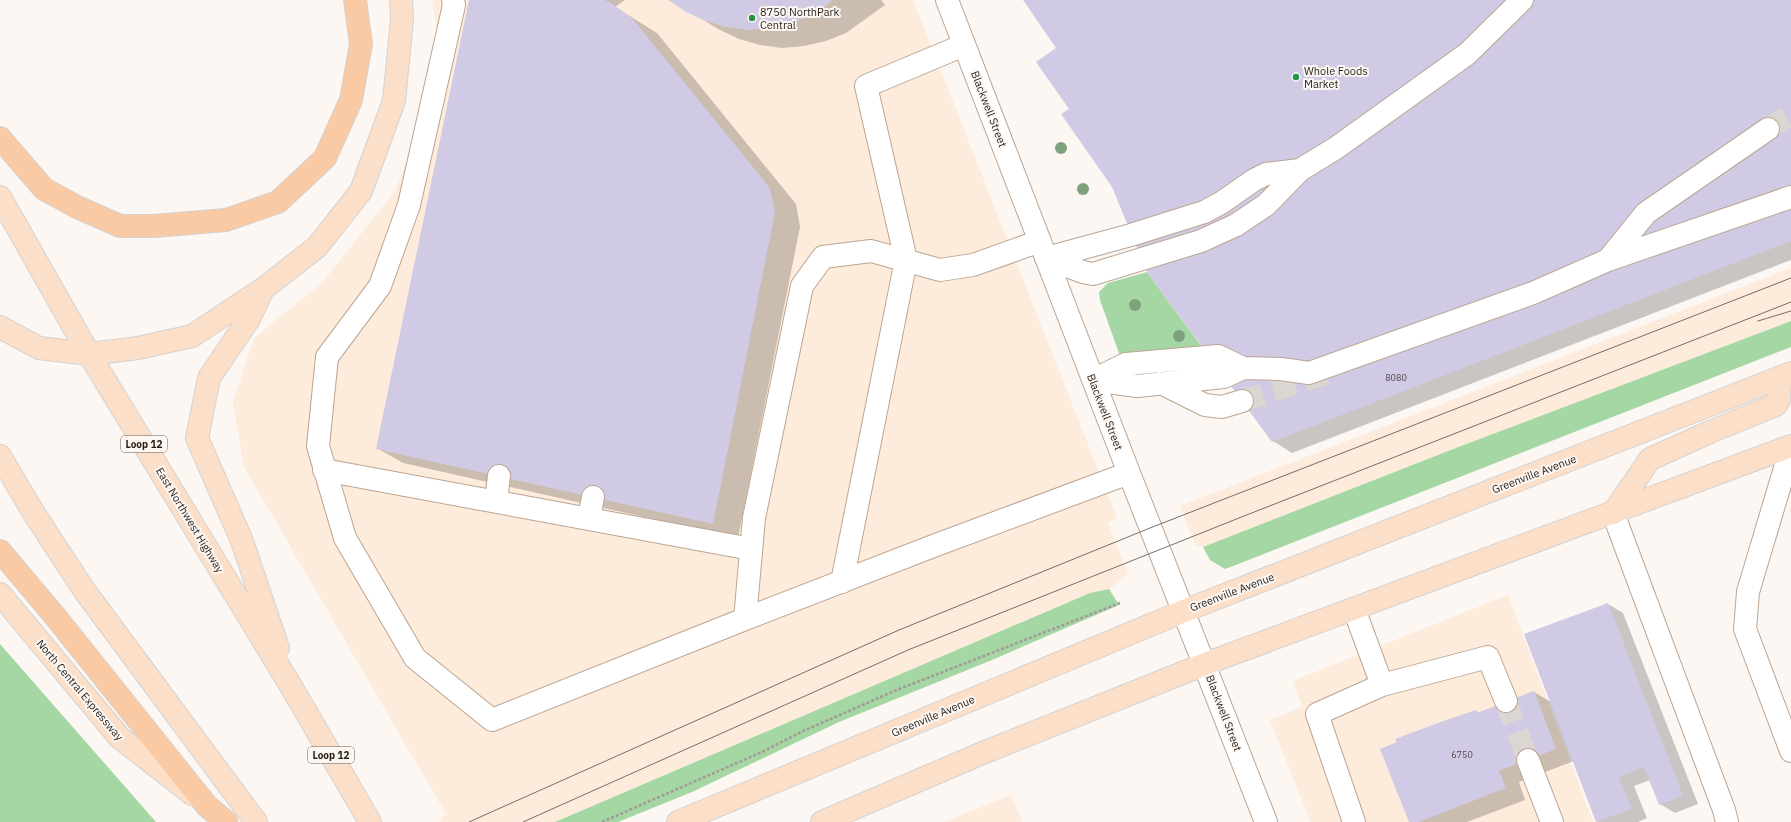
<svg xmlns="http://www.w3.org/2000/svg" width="1791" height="822" font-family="'IBM Plex Sans',sans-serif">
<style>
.built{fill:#fdebdb}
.green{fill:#a4d7a4}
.shadow{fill:#0003}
.building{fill:#d1cae5}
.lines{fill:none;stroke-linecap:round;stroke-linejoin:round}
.minor-tunnel{stroke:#dcd6d2;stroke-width:22;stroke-dasharray:22 11;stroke-linecap:butt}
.minor-casing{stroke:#bca592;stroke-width:24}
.major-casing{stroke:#d4d2d1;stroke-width:24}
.highway-casing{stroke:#d4d2d1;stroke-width:24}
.path{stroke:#a19a95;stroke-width:2.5;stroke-dasharray:3 2;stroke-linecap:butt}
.minor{stroke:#fff;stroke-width:22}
.major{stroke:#fbdfc8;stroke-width:22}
.highway{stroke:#f9caa4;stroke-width:22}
.tram{stroke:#766e68;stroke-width:1}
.tree{fill:#7ea27e}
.poi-dot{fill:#28934b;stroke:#fcf7f3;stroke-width:1.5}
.labels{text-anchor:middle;stroke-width:4;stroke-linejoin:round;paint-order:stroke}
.number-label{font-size:9px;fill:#52494a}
.shield{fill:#fcf7f3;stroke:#675f59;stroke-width:1}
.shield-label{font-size:10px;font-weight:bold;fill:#271e17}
.poi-label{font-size:11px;fill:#271e17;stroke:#fcf7f3;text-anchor:start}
.street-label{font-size:11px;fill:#271e17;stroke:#fcf7f3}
</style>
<rect width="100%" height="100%" fill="#fcf7f3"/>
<path class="built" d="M432,0H913L1117,518L1108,523L1128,574L1109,589L1090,593L555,822H441L439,820L446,814L244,467L233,403L254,338L322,283L395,191L420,129L437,32Z
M1791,268V321L1461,446L1203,547L1196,546L1180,506Z
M1508,595L1593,822H1311L1270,720L1302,707L1293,681Z
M1011,795L1022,822H944Z"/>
<path class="green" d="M1147,272L1204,350L1120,356L1100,300L1099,292L1108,283Z
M1791,321V347L1233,566L1225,569L1210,560L1203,547L1461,446Z
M1109,589L1119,605L992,660L839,722L692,792L618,822H555L1090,593Z
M0,644L156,822H0Z"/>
<path class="shadow" d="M471,0H625L615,7L657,33L796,204L800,227L738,538L403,463L377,448Z
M670,0H881L885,5L846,33L826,41L804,46L782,48L760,45L739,39L720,30Z
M1024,0H1791V260L1292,453L1273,441L1113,187L1070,110L1058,48Z
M1608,604L1623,613L1698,804L1675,813L1660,804L1650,780L1634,786L1647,818L1638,822H1598L1574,761L1519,782L1525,800L1467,822H1410L1476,711L1479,713L1534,692L1551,702Z"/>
<path class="building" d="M469,0H606L604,1H608L631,17L770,188L775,212L713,524L376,449Z
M668,0H833L813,15L792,23L771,28L748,30L726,27L706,21L686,12Z
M1023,0H1791V241L1272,442L1147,272L1112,187L1061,114L1069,109L1036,62L1056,48Z
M1608,603L1683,796L1659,805L1644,767L1619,777L1632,809L1596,822L1524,634Z
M1534,691L1556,749L1499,771L1506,788L1419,822H1409L1380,749L1397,742L1395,739L1446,720L1476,710L1477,713Z"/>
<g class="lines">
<path class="minor-tunnel" d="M1768,129L1791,114
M1242,401L1328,373
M1506,701L1528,760"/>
<defs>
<path id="minor" d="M453,0L454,5L409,205L380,286L327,357L318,446L345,538L415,658L492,720L745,619L754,518L802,286L823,257L871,251L940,270L973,265L1040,241
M947,0L1129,473L1266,822
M1046,258L1083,272L1093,274L1201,241L1236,225L1266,205L1300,170L1336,148L1467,54L1522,0
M1046,258L1131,235L1204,212L1221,203L1254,180L1266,174L1300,170
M1608,260L1646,213L1768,129
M1093,380L1126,364L1218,356L1243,368L1281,369L1309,373L1533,293L1608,260L1791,197
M1093,380L1137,386L1224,377L1243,368
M1161,383L1205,405L1222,407L1242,401
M1791,448L1748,592L1745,629L1791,751
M324,470L751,549
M496,501L499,476
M1613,513L1724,810L1727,822
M589,519L593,497
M842,582L906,260L866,86L964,45
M1354,609L1382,685L1317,714L1354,822
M745,619L936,545L1129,473
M1382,685L1488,657L1506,701
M1528,760L1552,822"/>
<path id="major" d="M0,197L89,354L292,688L370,822
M263,289L249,319L209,378L197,438L242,541L278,648
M0,327L39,348L89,354L138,348L192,336L263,289L317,247L361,191L394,101L402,20L401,0
M0,456L35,515L84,590L256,822
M1613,513L1650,459L1710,432L1776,405L1779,400L1780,377
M0,594L120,738L192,794
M678,822L1184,611L1791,373
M822,822L985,752L1205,664L1791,446"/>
<path id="highway" d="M0,138L44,189L77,207L120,226H154L226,220L278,202L325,158L351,100L361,44L355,0
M0,551L54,615L207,806L226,822"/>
</defs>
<use href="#minor" class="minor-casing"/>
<use href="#major" class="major-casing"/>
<use href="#highway" class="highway-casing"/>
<path class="path" d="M602,822L762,752L803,731L899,689L1120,603"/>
<use href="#minor" class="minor"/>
<use href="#major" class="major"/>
<use href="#highway" class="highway"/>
<path class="tram" d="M1758,321L1791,311
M469,822L899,630L1150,528L1791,278
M523,822L908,650L1244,516L1791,302"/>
</g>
<g class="tree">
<circle cx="1061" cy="148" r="6"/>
<circle cx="1083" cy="189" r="6"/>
<circle cx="1135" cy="305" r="6"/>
<circle cx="1179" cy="336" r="6"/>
</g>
<g class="poi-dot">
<circle cx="752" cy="18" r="4"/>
<circle cx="1296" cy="77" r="4"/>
</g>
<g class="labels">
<g class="number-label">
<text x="1396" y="381">8080</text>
<text x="1462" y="758">6750</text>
</g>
<g class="shield">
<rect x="121" y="436" width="46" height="16" rx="3"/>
<rect x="308" y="747" width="46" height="16" rx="3"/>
</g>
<g class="shield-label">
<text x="144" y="448">Loop 12</text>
<text x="331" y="759">Loop 12</text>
</g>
<g class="poi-label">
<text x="760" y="16">8750 NorthPark<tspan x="760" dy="13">Central</tspan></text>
<text x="1304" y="75">Whole Foods<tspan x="1304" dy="13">Market</tspan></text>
</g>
<g class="street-label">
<text transform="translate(989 109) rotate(69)" y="4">Blackwell Street</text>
<text transform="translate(1105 412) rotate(69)" y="4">Blackwell Street</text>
<text transform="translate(1534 474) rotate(-21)" y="4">Greenville Avenue</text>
<text transform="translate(190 520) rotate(59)" y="4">East Northwest Highway</text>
<text transform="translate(1232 592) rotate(-21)" y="4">Greenville Avenue</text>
<text transform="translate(80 690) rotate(50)" y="4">North Central Expressway</text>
<text transform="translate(1224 713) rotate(69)" y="4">Blackwell Street</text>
<text transform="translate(933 716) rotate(-23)" y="4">Greenville Avenue</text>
</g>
</g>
</svg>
